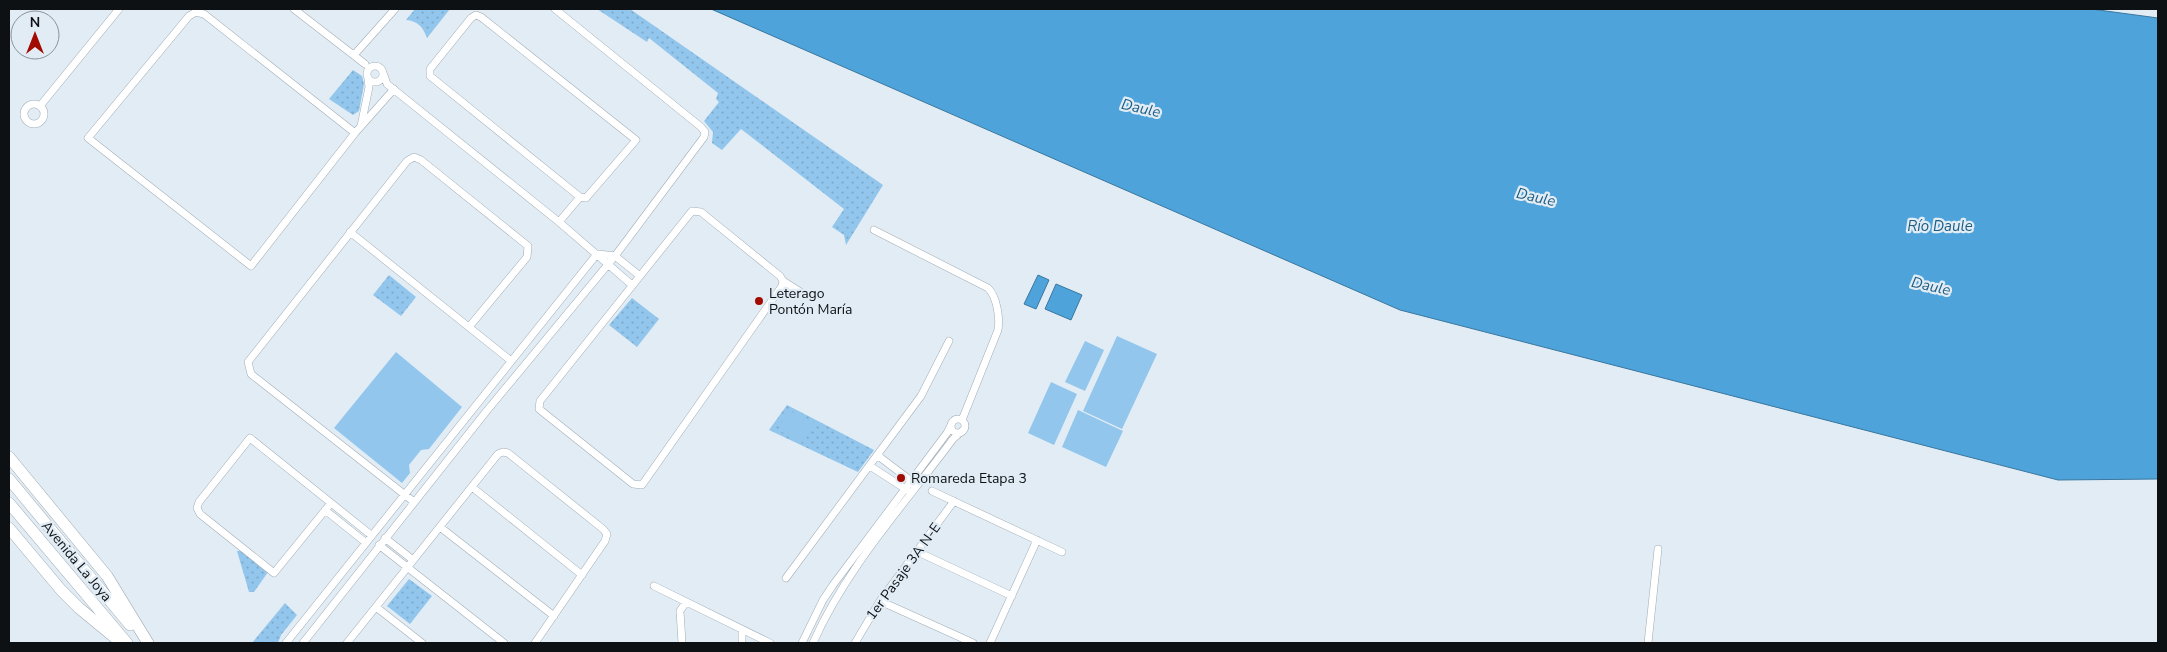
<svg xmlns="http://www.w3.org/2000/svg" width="2167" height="652" font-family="'Nunito Sans',sans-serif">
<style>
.park{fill:url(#park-dots)}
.garden{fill:#92c6ec}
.water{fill:#4da3da;stroke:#3a779f}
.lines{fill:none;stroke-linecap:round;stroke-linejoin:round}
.street-casing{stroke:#a2adb5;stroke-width:8}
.primary-casing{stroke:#a2adb5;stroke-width:12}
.street{stroke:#fff;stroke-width:7}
.primary{stroke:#fff;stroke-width:11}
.poi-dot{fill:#a20b00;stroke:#e1ecf5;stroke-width:2}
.labels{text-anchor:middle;stroke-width:4.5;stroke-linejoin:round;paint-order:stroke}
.poi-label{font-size:14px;fill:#0d1114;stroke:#e1ecf5;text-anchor:start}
.street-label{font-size:14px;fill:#0d1114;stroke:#e1ecf5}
.water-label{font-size:15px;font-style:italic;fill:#1d5c82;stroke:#e1ecf5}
</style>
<defs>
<pattern id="park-dots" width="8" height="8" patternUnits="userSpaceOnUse" patternTransform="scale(1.25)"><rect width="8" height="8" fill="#92c6ec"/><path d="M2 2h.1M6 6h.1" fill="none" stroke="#7da9ca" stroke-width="1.8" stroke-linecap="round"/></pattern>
</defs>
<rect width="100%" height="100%" fill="#e1ecf5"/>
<path class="park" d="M415,9H450L427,38C423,27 418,21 406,20Z
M597,9H630L883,185L846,245L844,235L832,227L844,209L741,129L722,150L712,143L713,132L704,121L719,102L716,99L718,93L649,38L647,42Z
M353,70L362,76L364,84L359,111L353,115L329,99Z
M389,275L416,297L401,316L373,295Z
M632,298L659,319L637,347L609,325Z
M787,405L874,450L858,472L769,430Z
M237,551H241L268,572L254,592H249Z
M409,579L432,596L410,624L387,606Z
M285,603L297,615L281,635L278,643H252Z"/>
<path class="garden" d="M1117,336L1157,354L1122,429L1083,411Z
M1085,341L1104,350L1085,391L1065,382Z
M396,352L462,407L429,449L421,450L409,465L410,473L402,483L334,428Z
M1051,382L1077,394L1054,445L1028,433Z
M788,410L814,422L804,443L778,430Z
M1078,410L1123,431L1106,467L1062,447Z"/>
<path class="water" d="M711,9H2091L2158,18V479L2058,480L1400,310Z
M1038,275L1049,280L1036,309L1024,304Z
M1056,284L1082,295L1071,320L1045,309Z"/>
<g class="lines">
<defs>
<path id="street" d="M294,9L365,64
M476,15L481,17L636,140L586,198L580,197L430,76V69L471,18Z
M354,55L395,9
M367 74a8 8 0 1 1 16 0a8 8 0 1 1-16 0Z
M384,75L387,84L559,222L632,285
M24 114a10 10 0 1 1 20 0a10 10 0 1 1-20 0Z
M40,106L119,9
M361,126L369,87L368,79
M355,133L204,14L196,12L189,16L88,138L251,266L355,133L394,89
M559,222L580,197
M874,230L988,288C997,297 1000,318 998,330L962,420
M350,232L510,360
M598,254L615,256L640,276
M783,281L782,286L642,485L633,484L539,409L540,401L692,211L701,212L780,276L783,281L802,293
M951 426a7 7 0 1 1 14 0a7 7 0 1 1-14 0Z
M877,455L910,480L912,484
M870,466L907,490
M472,487L582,575
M932,491L1062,552
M414,502L251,374L248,362L407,161L414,157L421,160L528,246L527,257L469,327
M331,503L274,573L200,514L197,508L199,502L250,438L371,535
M325,510L365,542
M440,527L554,616
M385,538L413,560
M379,545L504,643
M918,552L1012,596
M786,578L921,396L949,341
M654,586L770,643
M880,601L973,643
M376,607L422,643
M742,630V643
M286,643L597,254
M303,643L485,413L615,256L704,137L705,132L701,127L555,9
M347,643L498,454L503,452L508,453L603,529L607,534L605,541L535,643
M682,643L680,611L686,602
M802,643L823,600L833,585L947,433L952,423
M813,643C846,568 904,505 953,439L962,431
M855,643L880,601L954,501
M990,643L1037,540
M1648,643L1658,549"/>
<path id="primary" d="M9,457L107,576L148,643
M9,479L130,625
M9,503L127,643
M9,528L61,590L79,608L119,641"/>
</defs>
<use href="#street" class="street-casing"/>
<use href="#primary" class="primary-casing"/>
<use href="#street" class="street"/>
<use href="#primary" class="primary"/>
</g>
<g class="poi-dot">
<circle cx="759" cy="301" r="5"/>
<circle cx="901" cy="478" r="5"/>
</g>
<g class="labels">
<g class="poi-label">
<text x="769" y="298">Leterago<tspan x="769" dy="16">Pontón María</tspan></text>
<text x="911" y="483">Romareda Etapa 3</text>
</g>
<g class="street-label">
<text transform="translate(77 561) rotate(50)" y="5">Avenida La Joya</text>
<text transform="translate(903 571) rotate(-54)" y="5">1er Pasaje 3A N-E</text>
</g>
<g class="water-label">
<text transform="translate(1141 108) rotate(13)" y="5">Daule</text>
<text transform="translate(1536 197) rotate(13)" y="5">Daule</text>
<text x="1940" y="231">Río Daule</text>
<text transform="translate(1931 286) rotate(13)" y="5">Daule</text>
</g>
</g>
<rect width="2167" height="652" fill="none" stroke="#0d1114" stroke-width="20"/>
<g transform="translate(35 35)"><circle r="24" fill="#e1ecf5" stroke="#8c949b"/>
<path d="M0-4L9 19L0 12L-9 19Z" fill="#a20b00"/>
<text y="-8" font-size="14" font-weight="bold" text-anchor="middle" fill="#0d1114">N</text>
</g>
</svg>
